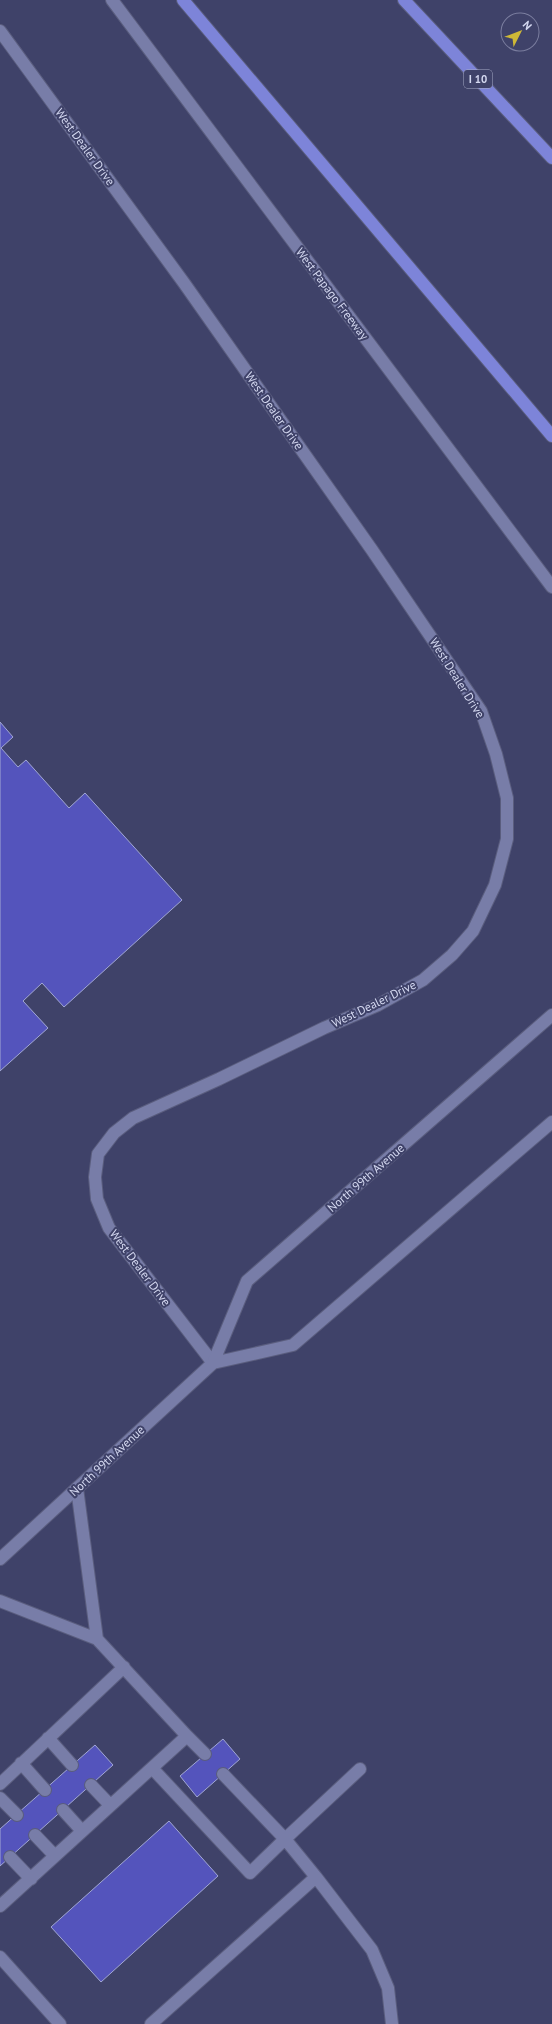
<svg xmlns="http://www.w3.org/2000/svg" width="552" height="2024" font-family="'PT Sans',sans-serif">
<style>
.building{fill:#5454bc;stroke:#a1a7d4}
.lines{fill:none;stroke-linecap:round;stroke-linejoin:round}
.service-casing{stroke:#5a5d7e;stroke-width:14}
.tertiary-casing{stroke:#5a5d7e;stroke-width:14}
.secondary-casing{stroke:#5a5d7e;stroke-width:14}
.motorway-casing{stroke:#5a5d7e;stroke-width:14}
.service{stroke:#787da8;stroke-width:12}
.tertiary{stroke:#787da8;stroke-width:12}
.secondary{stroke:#787da8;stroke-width:12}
.motorway{stroke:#7d84d9;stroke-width:12}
.labels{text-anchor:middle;stroke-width:4;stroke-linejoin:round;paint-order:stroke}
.shield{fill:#3f4269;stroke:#a8acc8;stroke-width:1}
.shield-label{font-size:11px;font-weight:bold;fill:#d5d9f1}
.street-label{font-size:12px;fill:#d5d9f1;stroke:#3f4269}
</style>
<rect width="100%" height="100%" fill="#3f4269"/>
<path class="building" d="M0,722L13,737L1,748L18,767L26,760L69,808L85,793L182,900L64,1007L42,983L23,1001L48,1028L0,1071Z
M223,1739L240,1759L197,1797L180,1776Z
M95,1745L113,1765L0,1866V1829Z
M169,1821L218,1876L101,1982L51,1927Z"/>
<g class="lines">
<defs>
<path id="service" d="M77,1488L97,1639
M0,1601L97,1639L187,1736L0,1906
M187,1736L205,1754
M48,1738L72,1765
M21,1763L45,1790
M152,1768L250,1873L285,1839L223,1774
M0,1784L124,1667
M91,1785L110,1805
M0,1798L17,1815
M63,1810L82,1831
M35,1835L55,1856
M10,1857L31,1879
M316,1877L372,1950L388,1988L392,2024
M0,1957L60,2024
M151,2024L316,1877L285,1839L360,1769"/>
<path id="tertiary" d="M0,31L184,283L372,550L481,711L496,754L507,798V839L495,885L473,931L452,955L423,980L378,1005L324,1028L219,1079L133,1118L114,1133L98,1154L95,1177L97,1199L109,1228L213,1363"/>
<path id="secondary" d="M112,0L552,587
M213,1363L293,1345L552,1122
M0,1559L213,1363L247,1281L552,1015"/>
<path id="motorway" d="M183,0L552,436
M404,0L552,158"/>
</defs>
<use href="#service" class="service-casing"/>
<use href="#tertiary" class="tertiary-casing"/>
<use href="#secondary" class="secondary-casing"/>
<use href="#motorway" class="motorway-casing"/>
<use href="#service" class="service"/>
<use href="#tertiary" class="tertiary"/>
<use href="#secondary" class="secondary"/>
<use href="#motorway" class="motorway"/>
</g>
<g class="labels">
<rect class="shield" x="464" y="70" width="28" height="18" rx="3"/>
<g class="shield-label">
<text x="478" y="83">I 10</text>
</g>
<g class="street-label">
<text transform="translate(85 147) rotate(54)" y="4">West Dealer Drive</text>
<text transform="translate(332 294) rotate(53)" y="4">West Papago Freeway</text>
<text transform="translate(274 411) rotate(55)" y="4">West Dealer Drive</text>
<text transform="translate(457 678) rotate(58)" y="4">West Dealer Drive</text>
<text transform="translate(374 1004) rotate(-26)" y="4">West Dealer Drive</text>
<text transform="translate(366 1178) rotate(-41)" y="4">North 99th Avenue</text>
<text transform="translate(140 1268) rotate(53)" y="4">West Dealer Drive</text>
<text transform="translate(107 1461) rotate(-43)" y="4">North 99th Avenue</text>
</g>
</g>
<g transform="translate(520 32) rotate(48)"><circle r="19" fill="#3f4269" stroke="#7b7e9f"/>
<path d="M0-3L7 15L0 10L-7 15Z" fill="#ceb837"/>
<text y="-6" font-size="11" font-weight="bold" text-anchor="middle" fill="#d5d9f1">N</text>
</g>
</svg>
